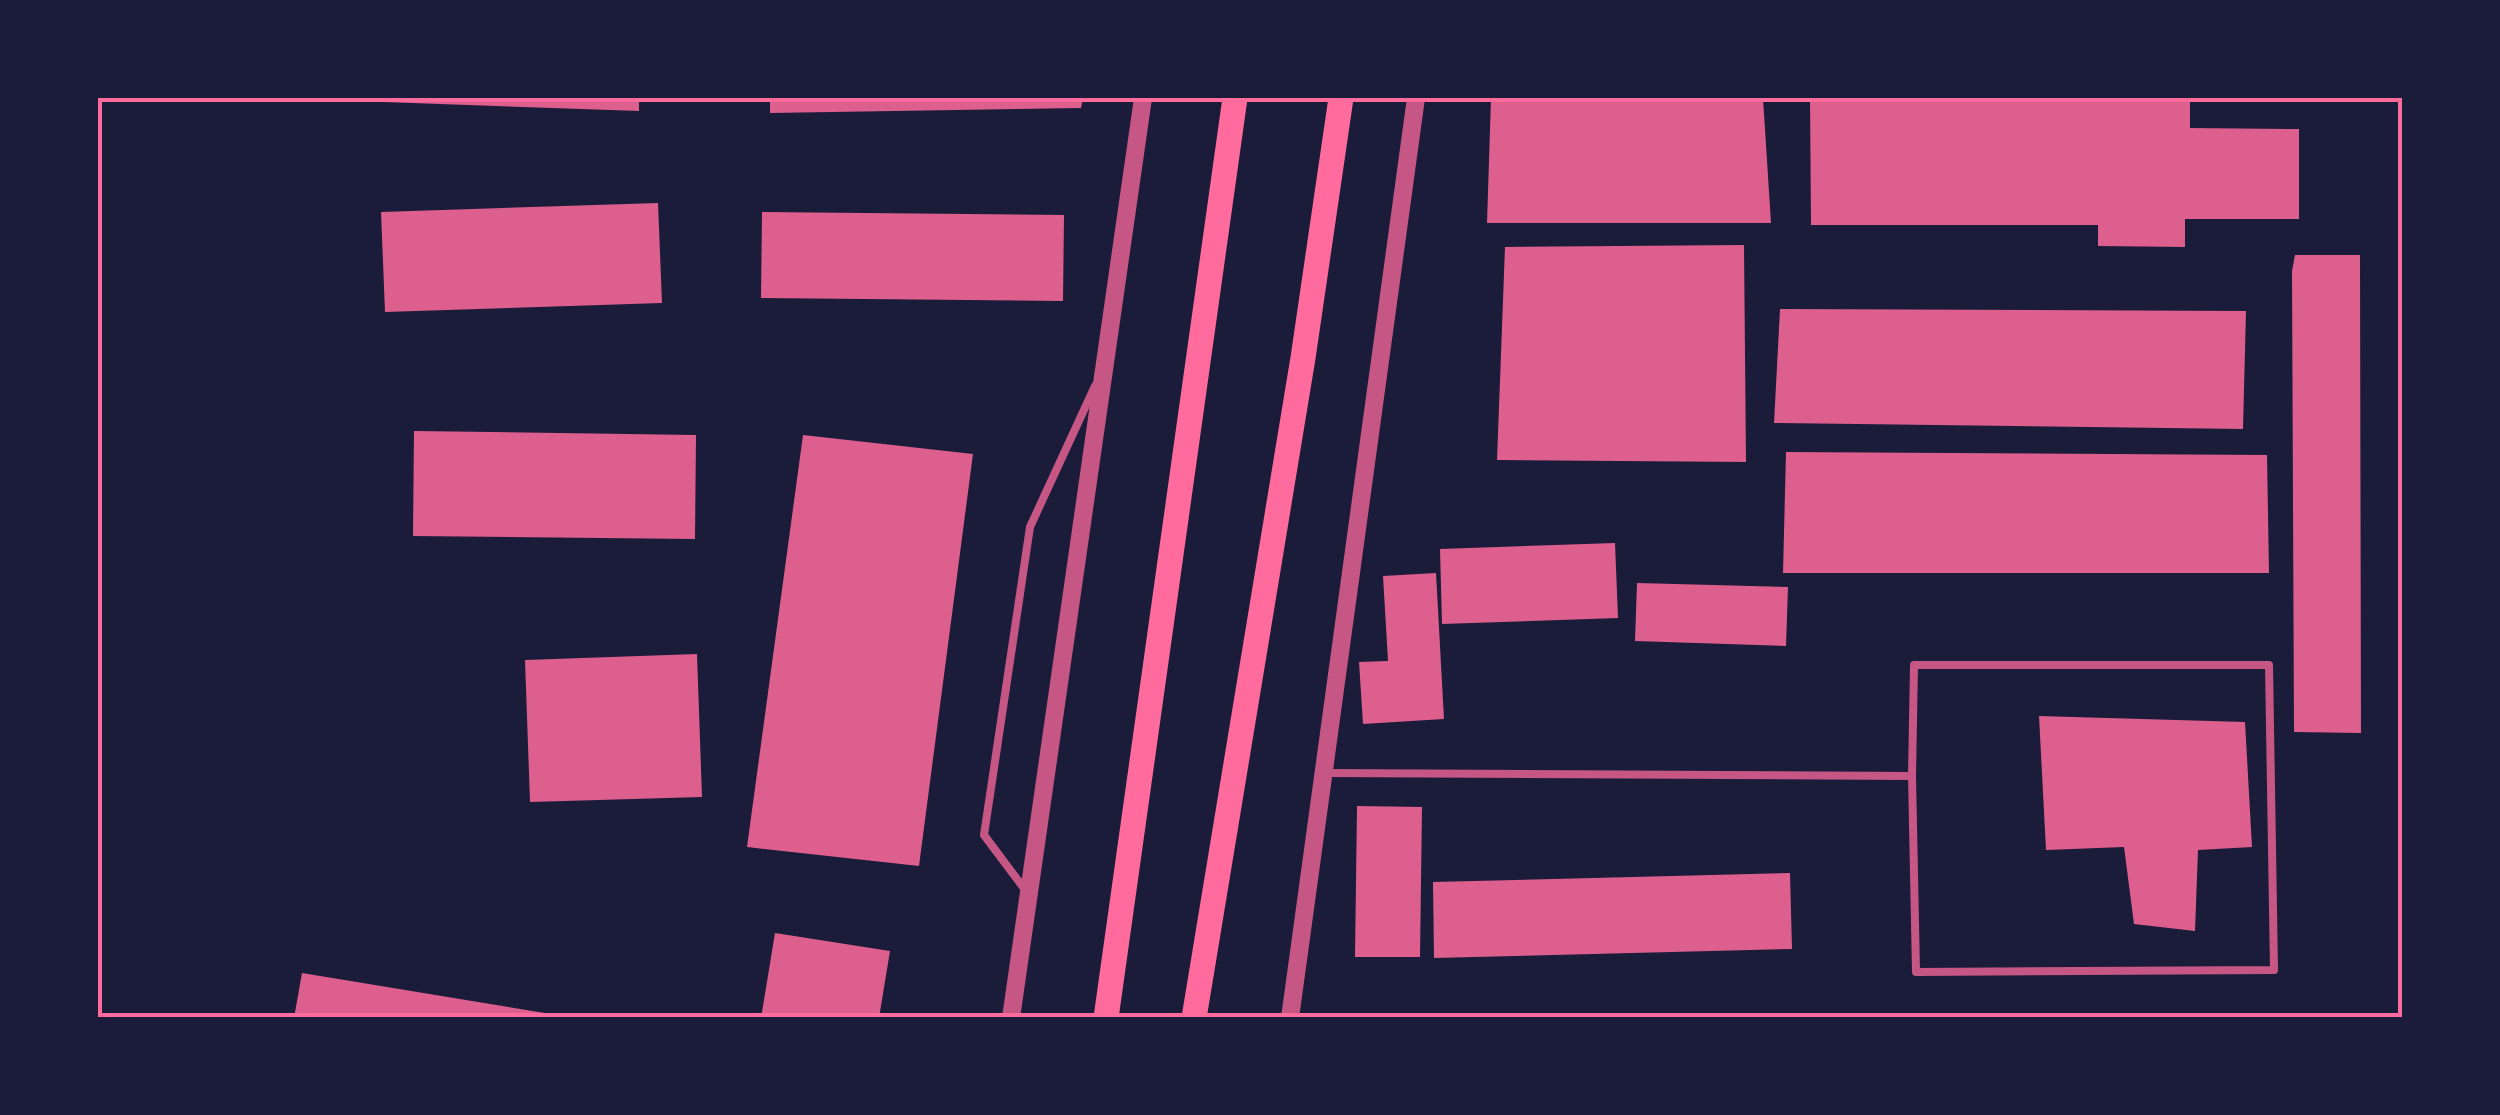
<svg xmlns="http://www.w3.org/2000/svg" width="2500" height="1115" font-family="'Public Sans',sans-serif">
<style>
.building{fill:#dd5f8e}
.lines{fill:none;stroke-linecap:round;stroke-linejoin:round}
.service{stroke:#c65784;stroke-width:8}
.tertiary{stroke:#c65784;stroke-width:18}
.primary{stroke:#ff6b9d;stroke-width:25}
.neatline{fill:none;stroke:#ff6b9d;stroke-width:4}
</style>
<rect width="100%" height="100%" fill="#1b1b3a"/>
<path class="building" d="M355,98H639V111L355,101Z
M770,98H1083L1081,108L770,113Z
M1491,98H1763L1771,223H1487Z
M1810,98H2190V128L2299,129V219H2185V247L2098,246V225H1811Z
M658,203L662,303L385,312L381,212Z
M762,212L1064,215L1063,301L761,298Z
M1744,245L1746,462L1497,460L1505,247Z
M2295,255H2360L2361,733L2294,732L2292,271Z
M1780,309L2246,311L2243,429L1774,423Z
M414,431L696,435L695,539L413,536Z
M803,435L973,454L919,866L747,847Z
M1786,452L2267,455L2269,573H1783Z
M1615,543L1618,618L1442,624L1440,549Z
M1436,573L1444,719L1363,724L1359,662L1388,661L1383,576Z
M1637,583L1788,587L1786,646L1635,641Z
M697,654L702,797L530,802L525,660Z
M2039,716L2245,722L2252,847L2198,850L2195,931L2134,924L2124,847L2046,850Z
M1357,806L1422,807L1420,957H1355Z
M1790,873L1792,949L1434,958L1433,882Z
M775,933L890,951L879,1018H761Z
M302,973L557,1015V1018H294Z"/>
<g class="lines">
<path class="service" d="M1914,665H2269L2274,970L1916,972L1912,776Z
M1326,773L1912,776
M1026,891L984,835L1030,527L1095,386"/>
<path class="tertiary" d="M1011,1018L1143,98
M1290,1018L1416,98"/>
<path class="primary" d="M1106,1018L1235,98
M1194,1018L1303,358L1341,98"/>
</g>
<rect width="2500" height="1115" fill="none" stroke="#1b1b3a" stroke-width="200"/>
<rect x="100" y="100" width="2300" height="915" class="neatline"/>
</svg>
